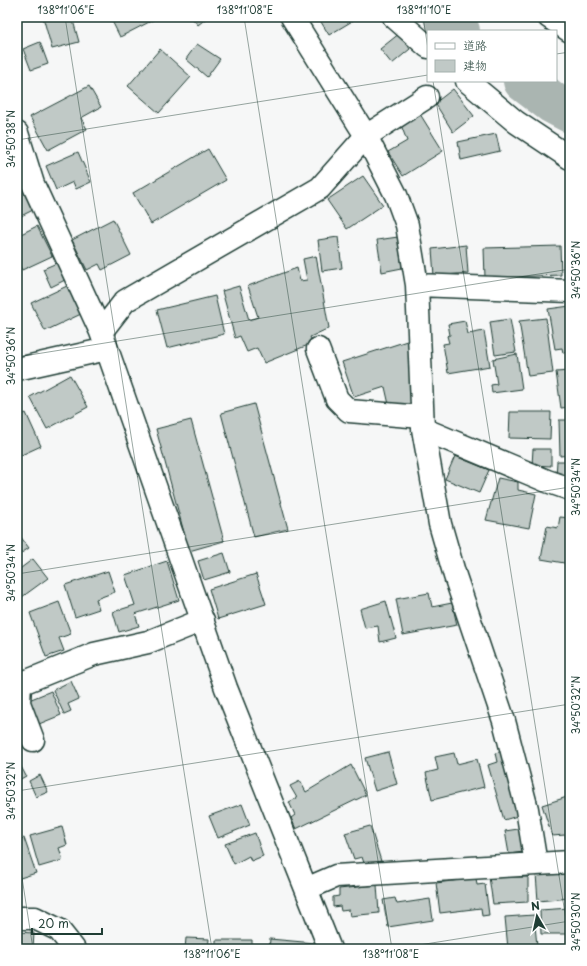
<svg xmlns="http://www.w3.org/2000/svg" width="587" height="966" font-family="'Playpen Sans','Klee One',sans-serif">
<style>
.lines{fill:none;stroke-linecap:round;stroke-linejoin:round}
.river{stroke:#aab5b1;stroke-width:42}
.building{fill:#c0c9c6;stroke:#1f3d34}
.minor-casing{stroke:#1f3d34;stroke-width:25}
.minor{stroke:#fff;stroke-width:22}
.ticks{fill:none;stroke:#1f3d34;stroke-width:1;stroke-opacity:0.45}
.neatline{fill:none;stroke:#1f3d34;stroke-width:1.5}
.ticks-label{font-size:10px;text-anchor:middle;fill:#1f3d34}
</style>
<rect width="100%" height="100%" fill="#f6f7f7"/>
<filter id="ink" filterUnits="userSpaceOnUse"><feTurbulence type="fractalNoise" baseFrequency=".025" numOctaves="2"/><feDisplacementMap in="SourceGraphic" scale="8" xChannelSelector="R" yChannelSelector="G"/><feConvolveMatrix kernelMatrix="1 2 1 2 8 2 1 2 1" color-interpolation-filters="sRGB"/></filter>
<g filter="url(#ink)">
<g class="lines">
<path class="river" d="M444,17L459,31
M524,81L553,103L570,112"/>
</g>
<path class="building" d="M43,17H72L79,42L52,49Z
M110,17H153L155,19L120,37Z
M191,17H208L198,25Z
M318,17H359L329,35Z
M400,33L410,49L392,64L380,49Z
M17,42L22,54L17,56Z
M40,42L48,64L31,70L23,49Z
M197,44L220,59L207,77L186,59Z
M160,49L191,77L159,113L128,86Z
M89,86L101,107L81,118L87,129L48,150L30,117Z
M453,89L474,116L453,132L435,103Z
M420,114L443,151L403,176L388,152L407,141L401,125Z
M496,134L500,151L461,160L458,142Z
M208,149L226,180L151,224L133,193Z
M78,152L91,182L76,189L73,182L56,190L46,166Z
M17,170L37,208L17,218Z
M363,176L383,205L347,229L327,200Z
M113,219L131,255L102,270L99,264L87,270L72,240Z
M37,226L52,256L22,270L17,261V236Z
M338,237L342,268L322,271L318,240Z
M398,237L402,268L382,272L377,240Z
M466,245L468,273L434,276L432,249Z
M560,246L561,275L485,278L484,248Z
M316,256L329,328L310,337L313,343L264,363L257,348L247,352L240,336L235,338L222,291L239,286L249,320L258,317L248,286L297,268L300,281L307,280L303,259Z
M59,262L67,279L51,287L43,269Z
M67,286L81,314L45,331L31,303Z
M215,296L224,334L167,348L157,310Z
M570,306V352L563,353L562,348L555,349L548,309Z
M546,318L553,373L528,376L519,321Z
M510,319L516,352L495,355L490,322Z
M465,321L468,334L484,331L490,366L448,373L443,344L449,343L447,336L450,335L448,324Z
M410,340L411,404L390,409L385,387L354,397L342,362Z
M517,354L522,389L492,393L491,385L497,384L493,359Z
M570,371V407L561,408L556,372Z
M70,375L88,407L47,429L30,397Z
M254,404L288,529L254,537L221,413Z
M510,412H551L550,439L509,438Z
M26,413L41,446L17,457V417Z
M191,420L224,541L189,551L156,429Z
M559,420H570V455L560,456Z
M533,449H551V466L532,465Z
M455,456L489,470L479,493L445,479Z
M557,461H570V478L556,477Z
M498,478L518,482V490L536,494L529,528L486,520Z
M560,517L570,518V564L541,559L547,526L558,528Z
M17,532L29,548L17,556Z
M224,553L230,572L204,580L198,561Z
M33,559L48,578L22,597L17,590V571Z
M167,561L179,600L135,614L139,626L119,632L113,612L135,605L125,575Z
M108,571L115,592L96,599L99,609L75,617L65,585Z
M256,574L266,604L218,619L209,589Z
M429,593L432,607L452,603L457,625L403,635L396,599Z
M386,601L396,638L380,642L378,626L365,628L360,609Z
M59,602L71,634L59,638L64,651L46,657L30,613Z
M71,681L79,699L68,704L71,711L64,714L53,690Z
M51,691L61,715L39,724L29,700Z
M507,750L524,814L504,820L488,765L497,762L495,753Z
M388,752L397,784L375,791L365,758Z
M454,753L457,764L477,759L484,787L432,800L426,773L438,770L435,757Z
M17,759L26,776L17,781Z
M351,765L366,795L296,829L291,818L295,815L289,802L297,798L290,786L300,781L306,792Z
M40,775L48,792L36,797L29,781Z
M570,796V849L565,835L552,836L542,805Z
M242,804L250,825L218,838L209,816Z
M370,826L381,861L365,866L362,857L354,859L345,833Z
M62,827L67,845L59,848L63,860L39,867L30,836Z
M525,828L530,851L509,854L505,831Z
M255,833L263,856L251,861L249,856L234,864L225,844Z
M24,838L36,873L17,879V840Z
M569,873L570,898L538,901L536,874Z
M489,877H528V902L493,904Z
M476,878L477,885L485,884L489,915L482,916L481,908L440,913L436,883Z
M377,885L379,913L350,916L349,910L341,911L340,906L333,907V897L339,896V889Z
M395,898L397,904L430,899L433,920L388,927L383,900Z
M570,908V934H541L540,910Z
M534,915L537,946L508,949L505,917Z
M17,932L34,933L33,949H17Z
M186,938L209,939L208,949H185Z
M270,939L314,943V949H269Z
M216,940H252V949H216Z
M182,948V949H146Z"/>
<g class="lines">
<defs>
<path id="minor" d="M292,17L366,136L396,195L407,225L417,285L423,429L440,524L455,576L504,721L527,809L536,864
M394,17L428,47
M549,17L570,31
M467,81L516,122L570,158
M17,133L33,184L101,332L226,688L330,949
M417,285L570,291
M101,332L125,301L320,188L366,136L427,97
M318,349L337,399L349,411L422,417
M17,369L107,349
M423,429L547,481L570,489
M17,679L20,684L94,654L148,642L203,620
M20,684L19,703L33,740
M306,889L336,876L570,862
M17,918H35L59,930L74,949"/>
</defs>
<use href="#minor" class="minor-casing"/>
<use href="#minor" class="minor"/>
</g>
</g>
<path class="ticks" d="M65,17L212,949M244,17L392,949M423,17L428,49M556,54L570,52M433,81L570,945M17,140L428,75M17,357L570,269M17,574L570,487M17,791L570,704M17,845L33,949M394,949L570,921"/>
<rect width="587" height="966" fill="none" stroke="#fff" stroke-width="44"/>
<rect x="427" y="30" width="130" height="52" fill="#ffffff" stroke="#a5b1ae"/>
<rect x="435" y="43" width="20" height="6" fill="#ffffff" stroke="#a5b1ae"/>
<text x="463" y="50" font-size="12" fill="#1f3d34">道路</text>
<rect x="435" y="60" width="20" height="12" fill="#c0c9c6" stroke="#a5b1ae"/>
<text x="463" y="70" font-size="12" fill="#1f3d34">建物</text>
<g transform="translate(537 916) rotate(351)" stroke="#ffffff" stroke-width="3" paint-order="stroke">
<path d="M0-3L7 15L0 10L-7 15Z" fill="#1f3d34"/>
<text y="-6" font-size="11" font-weight="bold" text-anchor="middle" fill="#1f3d34">N</text>
</g>
<path d="M32 928v6h70v-6" fill="none" stroke="#1f3d34" stroke-width="2"/>
<text x="38" y="928" font-size="12" fill="#1f3d34" stroke="#ffffff" stroke-width="3" paint-order="stroke">20 m</text>
<rect x="22" y="22" width="543" height="922" class="neatline"/>
<g class="ticks-label">
<text x="66" y="14">138°11'06"E</text>
<text x="245" y="14">138°11'08"E</text>
<text x="424" y="14">138°11'10"E</text>
<text transform="translate(11 139) rotate(-90)" y="4">34°50'38"N</text>
<text transform="translate(576 270) rotate(-90)" y="4">34°50'36"N</text>
<text transform="translate(11 356) rotate(-90)" y="4">34°50'36"N</text>
<text transform="translate(576 487) rotate(-90)" y="4">34°50'34"N</text>
<text transform="translate(11 573) rotate(-90)" y="4">34°50'34"N</text>
<text transform="translate(576 705) rotate(-90)" y="4">34°50'32"N</text>
<text transform="translate(11 791) rotate(-90)" y="4">34°50'32"N</text>
<text transform="translate(576 922) rotate(-90)" y="4">34°50'30"N</text>
<text x="212" y="958">138°11'06"E</text>
<text x="391" y="958">138°11'08"E</text>
</g>
</svg>
